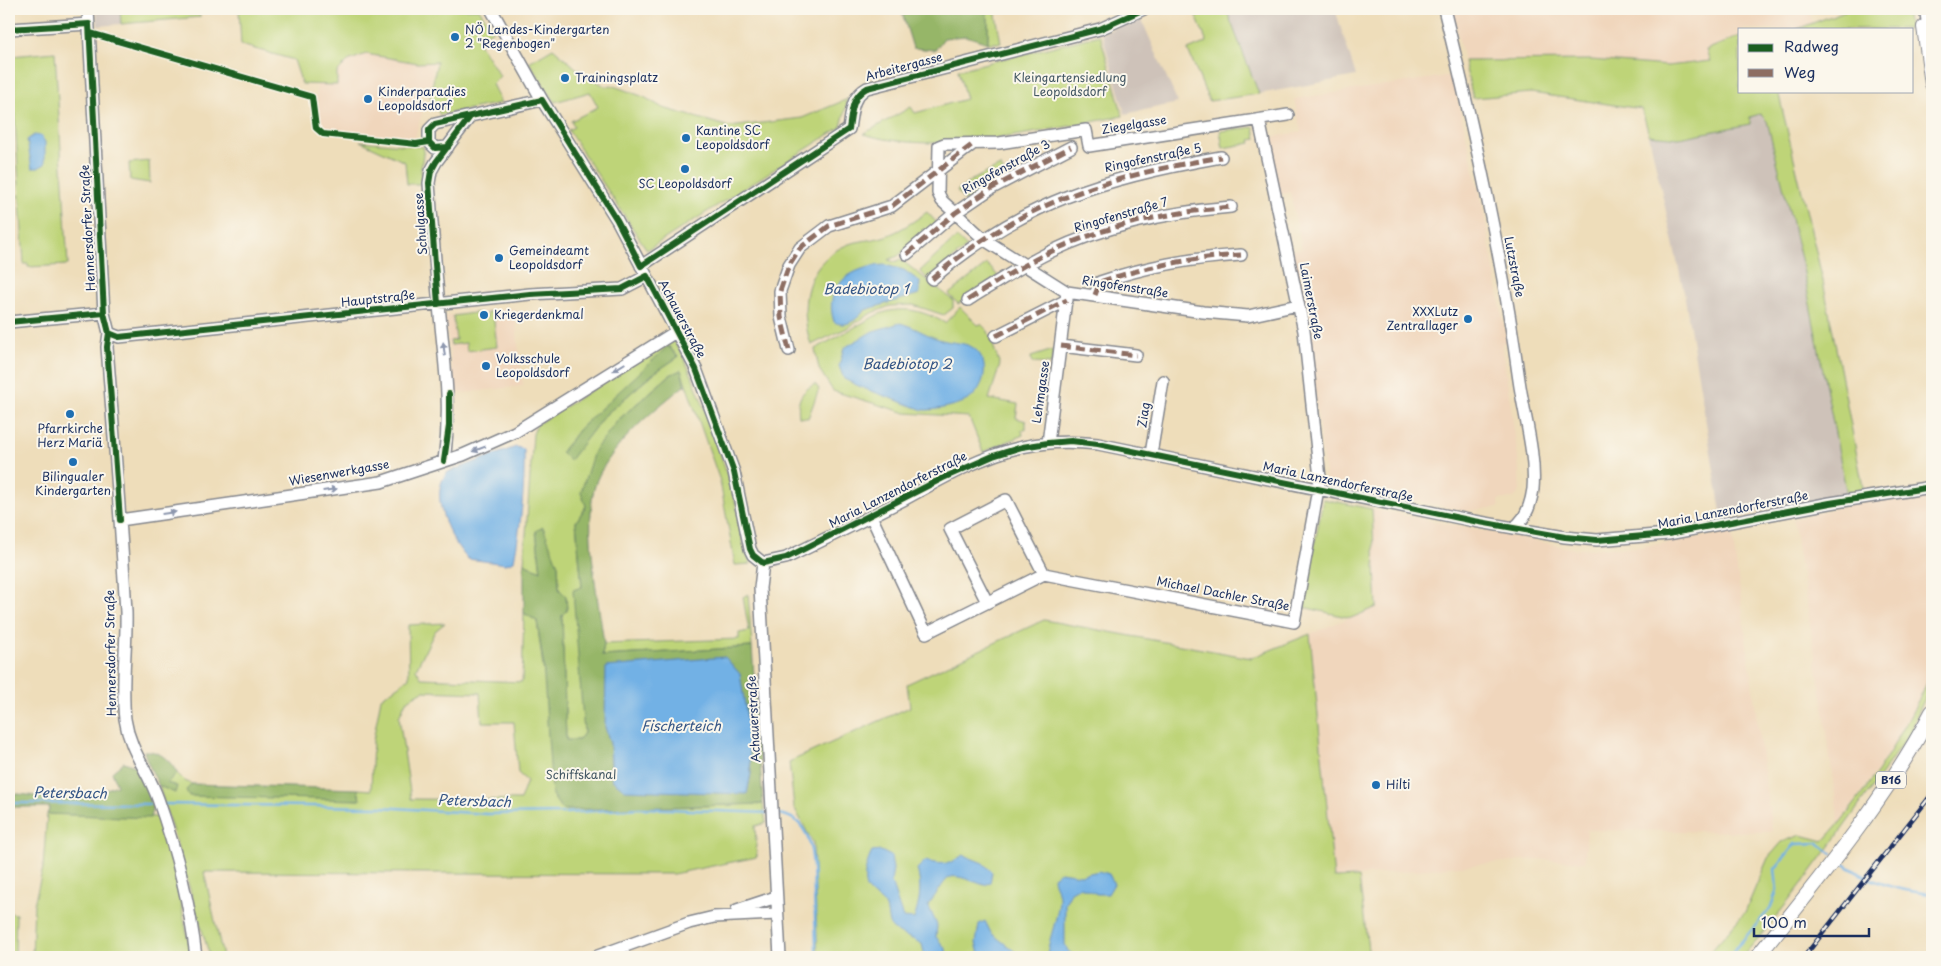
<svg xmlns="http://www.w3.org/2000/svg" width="1941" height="966" font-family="'Playpen Sans',sans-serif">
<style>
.built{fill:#f0d6bc}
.industrial{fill:#cec2b9}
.green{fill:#bed478;stroke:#6c826b;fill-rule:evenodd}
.forest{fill:#96b668;stroke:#587263;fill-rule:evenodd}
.water{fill:#72b1e5;stroke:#4670a2}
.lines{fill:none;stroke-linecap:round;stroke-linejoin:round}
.stream{stroke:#72b1e5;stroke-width:2.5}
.minor-casing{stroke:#84868c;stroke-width:14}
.major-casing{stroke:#84868c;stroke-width:16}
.highway-casing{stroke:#84868c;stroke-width:19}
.minor{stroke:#fff;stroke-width:11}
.major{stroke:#fff;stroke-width:14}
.highway{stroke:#fff;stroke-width:16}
.rail-casing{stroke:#1b2f5e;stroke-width:4.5}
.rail{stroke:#fbf7ec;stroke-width:2.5;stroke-dasharray:8;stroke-linecap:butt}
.quiet{stroke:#8d6e63;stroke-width:5;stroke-dasharray:10 5;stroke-linecap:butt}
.cycleway-casing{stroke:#fbf7ec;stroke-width:9}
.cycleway{stroke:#1b5e20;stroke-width:6}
.oneway{fill:#8d97ae}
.poi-dot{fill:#1f6fb2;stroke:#fbf7ec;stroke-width:2}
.labels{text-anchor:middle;stroke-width:4;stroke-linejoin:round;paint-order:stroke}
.shield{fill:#fbf7ec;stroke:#5e6b89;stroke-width:1}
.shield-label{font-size:11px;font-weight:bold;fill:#1b2f5e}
.poi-label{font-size:12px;fill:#1b2f5e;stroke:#fbf7ec;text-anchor:start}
.street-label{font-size:12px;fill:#1b2f5e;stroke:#fbf7ec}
.park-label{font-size:12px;fill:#445864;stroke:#fbf7ec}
.water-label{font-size:14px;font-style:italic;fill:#355686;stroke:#fbf7ec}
</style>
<rect width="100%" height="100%" fill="#fbf7ec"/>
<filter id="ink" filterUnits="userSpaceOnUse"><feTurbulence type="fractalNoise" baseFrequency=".02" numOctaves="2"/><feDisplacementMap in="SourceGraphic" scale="10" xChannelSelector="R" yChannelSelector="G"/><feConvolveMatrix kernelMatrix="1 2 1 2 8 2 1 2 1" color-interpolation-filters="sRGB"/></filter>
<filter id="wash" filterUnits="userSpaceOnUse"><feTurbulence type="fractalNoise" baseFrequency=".0096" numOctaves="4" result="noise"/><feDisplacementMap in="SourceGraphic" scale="20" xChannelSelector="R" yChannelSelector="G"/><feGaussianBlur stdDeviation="1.12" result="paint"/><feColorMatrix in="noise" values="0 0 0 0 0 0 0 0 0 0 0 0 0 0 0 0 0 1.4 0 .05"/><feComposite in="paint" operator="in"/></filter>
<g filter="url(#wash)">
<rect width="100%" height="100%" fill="#eeddba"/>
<path class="built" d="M1452,9H1808L1813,23L1797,29H1740V36L1706,50L1710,61L1668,66L1591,60L1464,61Z
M366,54L418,63L434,62L429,90L419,97L423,109L414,141L330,132L319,125L316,101L318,70Z
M1452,75L1482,203L1507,342L1502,343L1518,458L1520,491L1514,498L1498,500L1499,507L1467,511L1326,482L1307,334L1290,251L1302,248L1290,192L1279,195L1266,138L1301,132L1294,99Z
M514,308L523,386L455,394L445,316Z
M1932,493V672L1905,729L1839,825L1824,712L1793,519L1852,504Z
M1372,509L1576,549L1640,547L1732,532L1772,832L1587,830L1585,862L1535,859L1334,878L1310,634L1376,607Z"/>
<path class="industrial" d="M96,9H120L121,24L98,26Z
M1226,9H1335L1356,76L1259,94Z
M1140,16L1178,103L1125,114L1102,34Z
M1760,114L1767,121L1802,263L1847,495L1722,518L1684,292L1649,135L1679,138L1750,123V117Z"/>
<path class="green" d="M120,9H199L200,17L121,24Z
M239,9H479L493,30L477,40L500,76L492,84L501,103L440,115L430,97L437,62L418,63L366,54L348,61L337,72V85L302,84L294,60L241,45Z
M984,9H995L1001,43H988V19Z
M1193,9H1226L1259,94L1209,101L1188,50L1207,42Z
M1850,9H1906L1909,29H1797Z
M1100,35L1123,116C1044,130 941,157 863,134L911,107L915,113L966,99L958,70Z
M1740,36V91H1778L1823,281L1863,487L1860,493L1847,495L1802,263L1767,121L1760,114L1750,117V124L1679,138L1649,135L1642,109L1531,93L1473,98L1464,61L1591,60L1668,66L1710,61L1706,50Z
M553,48L576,68L606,87L611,85L644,97L663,108L730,127L802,118L848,99L841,127L647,250L568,130L574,127L571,121L598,107L590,92L555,102L529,62Z
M55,52L68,265L28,267V264H24L11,56Z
M1254,127L1256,139L1250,140L1251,143L1223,148L1220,131Z
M360,141L424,147L421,169L423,184H407L405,162Z
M149,161L150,183L130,180L129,163Z
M1000,166L1006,175L964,201L957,191L972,180Z
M927,212L937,223L898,256L888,260L895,262L900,259L953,300V308L944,315L913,305L890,306L870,314L847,328L811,345C798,305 805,261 849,244C859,241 869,240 879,238C896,234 913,222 927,212Z
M957,237L967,247L928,279L920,271Z
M987,264L998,276L958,304L949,294Z
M960,307L978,325L981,324L988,331L1000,365L989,399L1018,404L1016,418L1026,421V429L1022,430L1023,435L983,452L969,417L906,413L833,391L819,369L815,349L877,315C902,305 922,310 945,323Z
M480,312L481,317H487V312H493L497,347L467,351L466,343L451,345L450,341L456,340L453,316Z
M672,340C687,348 729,478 735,501C741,522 740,545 751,564L735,565L720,481L681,370L670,375L618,420L586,506L576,522L582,587L584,733L579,740L566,741L562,615L567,610L566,596L559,589L558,565L536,531L541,571L524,563L533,434L537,424ZM669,346L678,357L654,373L604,416L570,459L561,453L579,429Z
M1053,350L1051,364L1032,363L1031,357Z
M815,384L819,389L808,418L799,417C797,400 800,392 815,384Z
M1323,499L1372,509L1377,607L1351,618L1303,607Z
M748,594L752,647L602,656L604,644L739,639V633L749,631L743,597Z
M524,613L537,621L562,810L763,804L766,823L755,826L757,857L673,874L204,872L223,957H210L159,786L175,792L167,783L177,773L185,781L192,784L186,790L360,800L358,789L371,790L373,741L381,698L409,678L408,625L445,623L435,631L416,669L421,678L522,682ZM423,691L480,693L482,722H514L518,773L527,781L520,800L411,799L399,717L406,701Z
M1044,620L1251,658L1310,634L1334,878L1359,877L1369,957H818L813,843L794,807L789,762L910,707L907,684Z
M1932,672C1932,692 1917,709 1912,730C1858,807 1805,886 1742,957H1705L1745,912L1768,858L1782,842L1801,835L1824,841C1869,792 1904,732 1932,672Z
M47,814L159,817L173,866L192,957H32L34,904L43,868Z
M9,913L16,914L15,957H9Z"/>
<path class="forest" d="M901,9H984L988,19V43L966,36L944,38L935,50L913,48Z
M668,346L678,357L654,373L604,416L570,460L561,453L579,429Z
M681,370L685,385C654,410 620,437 600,473C579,511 599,601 604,644L602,656L752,647L763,804L562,810L552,795L543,662L537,621L524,613V563L541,571L536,531L543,527L558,565L559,589L566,596L567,610L562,615L566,740H579L584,733L573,590L582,587L576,522L586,506L581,492L594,451L618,420L670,375ZM747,718L751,773L747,793L612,780L610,743L605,727Z
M144,751C159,750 170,760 177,773L167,783L177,786L175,793L159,786L147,761Z
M124,762L135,766L154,800L150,818L47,814L50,807H9V793L56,798L87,797L117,785L112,772Z
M192,784L358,789L360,800L189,796L186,790Z"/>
<path class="water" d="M34,135L41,136L45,142V164L38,168H32L27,140Z
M885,265L904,270L920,282L919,294L865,310C856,320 847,328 834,322C822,285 853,266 885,265Z
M900,323C916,327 930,338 946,341C956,343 969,343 976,350C990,363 985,386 971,398C962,405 934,411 923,410L863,388L844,379L839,366L844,348L873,331Z
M516,447L524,449C525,487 521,524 514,561L506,564L468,559C450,541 427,493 448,472Z
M725,657L740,674L747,718L751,773L747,794L625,790L612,780L610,743L605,727L606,667Z
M881,851L891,856L893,869L891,882L903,918L914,919C920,902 922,887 917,869L925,861C942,865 949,865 963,855L983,863L992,872L990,883L984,885C941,870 953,874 928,905L937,925L936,937L946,949L947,957H925L922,944C913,938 902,936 894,930C886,924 889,916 886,908C883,900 875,897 869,892C860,884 867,861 872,852Z
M1099,871L1109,874L1114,884L1108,894H1097L1080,887L1071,892L1065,903V944L1068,951L1077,957H1044L1047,955C1049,938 1059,914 1059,899C1060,891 1053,886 1053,877L1060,872L1081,875Z
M985,921L991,933L1022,957H980L976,943L979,924Z"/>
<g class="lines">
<path class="stream" d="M9,803L157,804
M163,804L380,807L487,814L566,813L640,808L769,813
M775,814C816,815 813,864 814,894C815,915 816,936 816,957
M1840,861C1868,882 1898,891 1932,894
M1728,957L1770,909L1777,890L1775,869L1795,844L1817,843L1832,854"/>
</g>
</g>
<g filter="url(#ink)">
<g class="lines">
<defs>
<path id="minor" d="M88,9L104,313L109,333L107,347C114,436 121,524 126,612C127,648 121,683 125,719C130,752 148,770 158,799C176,850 190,904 196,957
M491,9L542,100L617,220L696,369L734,472L750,549L753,555L763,563
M1444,9C1474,131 1502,255 1519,380C1524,415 1536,454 1533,489C1531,503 1526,520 1513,528
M9,29L89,24
M1288,115L1089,146L1086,130L999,143L944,144L939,146L938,193L942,201L985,240L1067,292L1203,312L1248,316L1298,305
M448,147L435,148L429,142V130L435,124L542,100
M907,254L955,213L992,188L1071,147
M641,266L849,129C852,112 851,97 867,88L1100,29L1144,9
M932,279C1021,202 1107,177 1221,157
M1095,295L1100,282C1147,266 1192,258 1241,255
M968,300C995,283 1021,266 1050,252C1106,225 1170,212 1231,207
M9,322L104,313
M109,333L119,337L530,294L622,289L647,276
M996,336L1067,300
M1061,346L1136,355
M789,350L781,317L780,291L789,265L800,248L829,226L892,206L973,144
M1048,443L1067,292
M1151,454L1163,381
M444,461C452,403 444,362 439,305C435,264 432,223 429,183L431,171L436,162L470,117
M871,516L926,633L1044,574L1294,622L1320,478L1304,331L1259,120
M120,520L381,482L463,455L515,432L677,331
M763,563L786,558C826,539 865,519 905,499C941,479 981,456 1022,447C1048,441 1072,441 1098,444L1474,521L1565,537L1597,540L1668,534L1830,503L1932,487
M763,563L760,588L780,957
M987,602L950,529L1006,500L1044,574
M737,910L776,897
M595,957L689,923L714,917L777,914"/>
<path id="major" d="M1924,27L1932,84
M1757,957C1819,879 1885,801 1932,712"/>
<path id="highway" d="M1928,9L1932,40"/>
</defs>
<use href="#minor" class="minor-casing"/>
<use href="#major" class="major-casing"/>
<use href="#highway" class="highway-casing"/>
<use href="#minor" class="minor"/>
<use href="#major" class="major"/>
<use href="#highway" class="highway"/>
<defs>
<path id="rail" d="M1804,957L1932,794"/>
</defs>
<use href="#rail" class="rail-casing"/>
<use href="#rail" class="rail"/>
<path class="quiet" d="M907,254L955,213L992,188L1071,147
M932,279C1021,202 1107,177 1221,157
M1095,295L1100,282C1147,266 1192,258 1241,255
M968,300C995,283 1021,266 1050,252C1106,225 1170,212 1231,207
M996,336L1067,300
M1061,346L1136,355
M789,350L781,317L780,291L789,265L800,248L829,226L892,206L973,144"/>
<defs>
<path id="cycleway" d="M9,29L89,24L104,313L109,333L107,347L120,520
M90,33L312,97L316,128L323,134L416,144L429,142
M448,147L435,148L429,142V130L435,124L542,100L617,220L641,266L849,129C852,112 851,97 867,88L1100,29L1144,9
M438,304L429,183L431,171L436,162L470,117
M9,322L104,313
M109,333L119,337L530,294L622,289L647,276L696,369L734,472L750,549L753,555L763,563L786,558L943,478L993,456L1022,447L1048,443L1071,441L1098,444L1474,521L1565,537L1597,540L1668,534L1830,503L1932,487
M444,461L449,426V394"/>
</defs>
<use href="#cycleway" class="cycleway-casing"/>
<use href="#cycleway" class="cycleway"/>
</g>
<defs><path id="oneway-solid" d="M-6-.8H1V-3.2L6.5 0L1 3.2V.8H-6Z" transform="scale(1.25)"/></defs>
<g class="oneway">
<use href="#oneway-solid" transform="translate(444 349) rotate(-97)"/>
<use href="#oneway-solid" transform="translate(619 367) rotate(148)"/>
<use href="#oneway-solid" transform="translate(479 449) rotate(159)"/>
<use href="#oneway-solid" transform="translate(330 490) rotate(-8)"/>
<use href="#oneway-solid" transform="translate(169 513) rotate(-8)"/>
</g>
</g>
<g class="poi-dot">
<circle cx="455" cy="37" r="5"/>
<circle cx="565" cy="78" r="5"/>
<circle cx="368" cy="99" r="5"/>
<circle cx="686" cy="138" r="5"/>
<circle cx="685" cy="169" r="5"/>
<circle cx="499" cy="258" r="5"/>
<circle cx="484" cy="315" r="5"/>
<circle cx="1468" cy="319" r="5"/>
<circle cx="486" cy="366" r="5"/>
<circle cx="70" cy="414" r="5"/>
<circle cx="73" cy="462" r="5"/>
<circle cx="1376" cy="785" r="5"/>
</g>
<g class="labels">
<rect class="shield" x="1876" y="771.5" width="30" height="17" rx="4"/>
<g class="shield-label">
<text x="1891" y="784">B16</text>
</g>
<g class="poi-label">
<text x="465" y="34">NÖ Landes-Kindergarten<tspan x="465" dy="14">2 "Regenbogen"</tspan></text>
<text x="575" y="82">Trainingsplatz</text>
<text x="378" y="96">Kinderparadies<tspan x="378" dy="14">Leopoldsdorf</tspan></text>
<text x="696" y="135">Kantine SC<tspan x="696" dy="14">Leopoldsdorf</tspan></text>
<text x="685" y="188" text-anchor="middle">SC Leopoldsdorf</text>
<text x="509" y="255">Gemeindeamt<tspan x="509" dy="14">Leopoldsdorf</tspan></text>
<text x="1458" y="316" text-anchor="end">XXXLutz<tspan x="1458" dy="14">Zentrallager</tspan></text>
<text x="494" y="319">Kriegerdenkmal</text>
<text x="496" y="363">Volksschule<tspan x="496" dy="14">Leopoldsdorf</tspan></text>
<text x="70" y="433" text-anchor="middle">Pfarrkirche<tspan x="70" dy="14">Herz Mariä</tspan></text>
<text x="73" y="481" text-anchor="middle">Bilingualer<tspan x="73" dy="14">Kindergarten</tspan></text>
<text x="1386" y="789">Hilti</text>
</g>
<g class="street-label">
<text transform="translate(904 67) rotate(-15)" y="4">Arbeitergasse</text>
<text transform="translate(1134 125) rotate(-9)" y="4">Ziegelgasse</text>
<text transform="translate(1153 158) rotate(-12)" y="4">Ringofenstraße 5</text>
<text transform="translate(1006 167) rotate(-29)" y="4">Ringofenstraße 3</text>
<text transform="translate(1121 215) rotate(-16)" y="4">Ringofenstraße 7</text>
<text transform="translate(421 224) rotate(-94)" y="4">Schulgasse</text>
<text transform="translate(88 228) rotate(-93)" y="4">Hennersdorfer Straße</text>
<text transform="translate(1514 267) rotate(79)" y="4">Lutzstraße</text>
<text transform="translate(1125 287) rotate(9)" y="4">Ringofenstraße</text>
<text transform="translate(378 299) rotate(-6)" y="4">Hauptstraße</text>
<text transform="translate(1311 301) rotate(79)" y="4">Laimerstraße</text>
<text transform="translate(682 319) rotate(62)" y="4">Achauerstraße</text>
<text transform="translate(1041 392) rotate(-82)" y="4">Lehmgasse</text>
<text transform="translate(1144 415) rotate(-81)" y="4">Ziag</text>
<text transform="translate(339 473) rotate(-10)" y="4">Wiesenwerkgasse</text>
<text transform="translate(1338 482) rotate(12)" y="4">Maria Lanzendorferstraße</text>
<text transform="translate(898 490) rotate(-27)" y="4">Maria Lanzendorferstraße</text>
<text transform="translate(1733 510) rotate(-11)" y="4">Maria Lanzendorferstraße</text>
<text transform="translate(1223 594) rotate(11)" y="4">Michael Dachler Straße</text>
<text transform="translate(111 653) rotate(-91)" y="4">Hennersdorfer Straße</text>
<text transform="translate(754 719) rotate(-93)" y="4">Achauerstraße</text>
</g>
<g class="park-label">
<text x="1070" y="82">Kleingartensiedlung<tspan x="1070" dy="14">Leopoldsdorf</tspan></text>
<text x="581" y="779">Schiffskanal</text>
</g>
<g class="water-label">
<text x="866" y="294">Badebiotop 1</text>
<text x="907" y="369">Badebiotop 2</text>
<text x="681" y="731">Fischerteich</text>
<text transform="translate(70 793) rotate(1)" y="5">Petersbach</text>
<text transform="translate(474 801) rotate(2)" y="5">Petersbach</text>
</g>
</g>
<rect width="1941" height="966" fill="none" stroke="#fbf7ec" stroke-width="30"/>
<rect x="1738" y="28" width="175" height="65" fill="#fbf7ec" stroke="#a1a7b3"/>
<rect x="1748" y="44" width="25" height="8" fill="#1b5e20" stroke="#a1a7b3"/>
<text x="1784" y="52" font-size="15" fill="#1b2f5e">Radweg</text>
<rect x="1748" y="69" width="25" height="8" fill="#8d6e63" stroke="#a1a7b3"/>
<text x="1784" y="78" font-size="15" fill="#1b2f5e">Weg</text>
<path d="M1754 928v8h115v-8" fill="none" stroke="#1b2f5e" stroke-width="2.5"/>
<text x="1761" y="928" font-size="15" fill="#1b2f5e" stroke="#fbf7ec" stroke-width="4" paint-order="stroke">100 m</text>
</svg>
